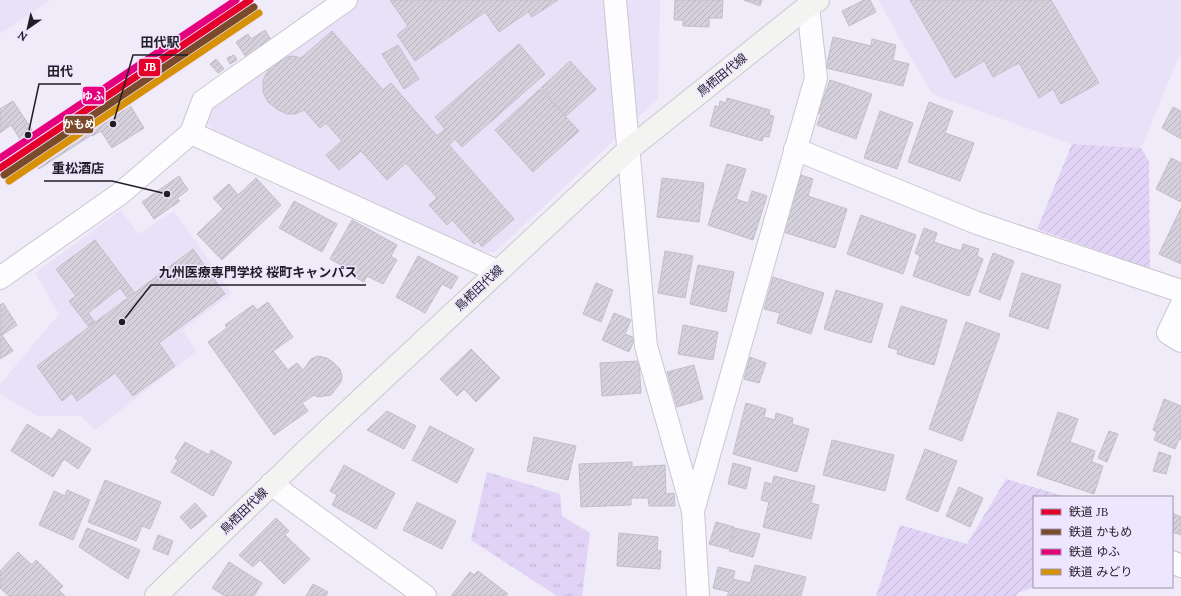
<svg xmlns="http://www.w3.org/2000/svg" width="1181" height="596" font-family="Lora,'Noto Sans JP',serif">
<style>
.built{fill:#e9e1f8}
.grass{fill:url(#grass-tufts)}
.garden{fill:url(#garden-furrows)}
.building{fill:url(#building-hatch);stroke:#c2bec9}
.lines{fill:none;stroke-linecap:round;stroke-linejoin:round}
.street-casing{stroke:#cbc7d1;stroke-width:24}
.secondary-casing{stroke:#cbc7d1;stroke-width:24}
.street{stroke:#fdfcfe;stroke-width:22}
.secondary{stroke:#f3f3f1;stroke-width:22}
.rail-1-casing{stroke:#eee5ff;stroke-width:10}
.rail-2-casing{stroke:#eee5ff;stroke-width:10}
.rail-3-casing{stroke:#eee5ff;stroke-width:10}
.rail-4-casing{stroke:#eee5ff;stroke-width:10}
.rail-1{stroke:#e4002b;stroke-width:7}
.rail-2{stroke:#7a4b2a;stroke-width:7}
.rail-3{stroke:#e5007d;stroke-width:7}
.rail-4{stroke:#d79106;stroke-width:7}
.labels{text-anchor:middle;stroke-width:3;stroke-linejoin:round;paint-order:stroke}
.street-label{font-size:12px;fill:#201d25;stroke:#eee5ff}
.leader{fill:none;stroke:#201d25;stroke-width:1.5}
.callout-dot{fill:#201d25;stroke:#eee5ff;stroke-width:1.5}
.callout-label{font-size:13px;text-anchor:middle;font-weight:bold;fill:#201d25;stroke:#eee5ff;stroke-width:3;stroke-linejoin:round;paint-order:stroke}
.line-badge{stroke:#eee5ff;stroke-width:1.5}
.badge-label{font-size:11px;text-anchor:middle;font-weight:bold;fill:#fff}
</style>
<defs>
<pattern id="grass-tufts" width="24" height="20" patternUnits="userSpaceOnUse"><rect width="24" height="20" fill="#e0d3f5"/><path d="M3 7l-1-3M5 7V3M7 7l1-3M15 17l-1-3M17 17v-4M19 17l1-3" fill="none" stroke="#c0b5d2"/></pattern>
<pattern id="garden-furrows" width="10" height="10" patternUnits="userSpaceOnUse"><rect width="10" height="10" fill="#e0d3f5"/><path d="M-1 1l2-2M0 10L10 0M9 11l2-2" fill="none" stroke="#c0b5d2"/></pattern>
<pattern id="building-hatch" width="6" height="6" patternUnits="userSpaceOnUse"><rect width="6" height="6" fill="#d5d1dc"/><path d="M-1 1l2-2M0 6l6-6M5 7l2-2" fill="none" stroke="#b7b3bd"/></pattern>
</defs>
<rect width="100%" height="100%" fill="#f0ebf9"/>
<path class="built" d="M0,0H51L0,34Z
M357,0H660L658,99L495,252H466L219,136L208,124L213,103Z
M878,0H1181V52L1141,148L1072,144L932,94Z
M121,210L138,234L174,211L232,293L182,330L197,351L95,430L81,416H37L0,394V384L59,314L35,273Z"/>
<path class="grass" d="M487,472L560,494L562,516L590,533L582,596H557L471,540Z"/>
<path class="garden" d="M1072,144L1141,148L1149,161L1150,269L1037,229Z
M1006,479L1067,497H1034V587L1018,593L1016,596H876L900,525L967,544Z"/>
<path class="building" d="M390,0H558L532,17L528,12L499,32L485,12L415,61L397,35L408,26Z
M675,0H723L722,18H709V27L683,26V20H674Z
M744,0H762L760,6Z
M864,0H870L876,12L849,26L842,11Z
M910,0H1051L1099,83L1061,104L1053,89L1039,98L1019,63L993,77L984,61L955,78Z
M223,28L229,37L129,102L123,92Z
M265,30L271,40L246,57L236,42L248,34L251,39Z
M332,31L383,90L391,83L437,136L445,129L435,117L519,44L545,74L462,147L455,139L449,145L514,219L482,247L478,241L474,244L452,220L447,225L429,205L437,198L406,163L387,180L361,151L339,170L326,155L342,141L326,123L320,128L304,110L295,114H287L278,110L268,102L263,92V80L270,67L283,58L293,56L301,58Z
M833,37L871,46L872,39L896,45L893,60L909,64L903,86L826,68Z
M398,45L419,79L404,89L382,54Z
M234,55L237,60L230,64L227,58Z
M216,59L224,69L218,73L210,64Z
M570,61L596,89L566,116L541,88Z
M830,80L872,94L856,139L817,125L821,114L818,113Z
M540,89L579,131L533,172L495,130Z
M123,94L144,128L112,148L101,131L92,136L81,119Z
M727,98L770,110L769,115L774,116L769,137L764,136L762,141L710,126L715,106L719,107L720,101L726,103Z
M13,101L44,148L82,124L90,136L39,169L11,125L0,133V109Z
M929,102L953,111L945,133L974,143L960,181L908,162Z
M1173,107L1181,111V139L1162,128Z
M880,111L913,123L897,169L864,158Z
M1171,158L1181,163V202L1156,189Z
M727,164L746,169L736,199L748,203L752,191L767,196L753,240L708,225Z
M801,175L813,179L808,196L847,209L835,248L783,232Z
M179,176L188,190L177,198L180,201L154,219L142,202Z
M256,178L281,205L222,260L197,234L223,209L213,198L229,184L238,195Z
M662,178L704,183L699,222L657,217Z
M294,201L337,224L322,252L279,228Z
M1181,208V264L1159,254Z
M861,215L916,235L903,274L847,254Z
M352,220L397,245L391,256L397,260L383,284L367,276L364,282L350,275L352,271L330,259Z
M924,228L937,233L934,242L961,251L963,244L979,249L977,256L983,259L969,296L913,276L920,256L915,253Z
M95,240L134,292L127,297L120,288L88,313L95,322L88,326L69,301L76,296L56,269Z
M193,249L225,294L159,343L175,366L133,396L115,373L77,401L72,393L62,401L37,366Z
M665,251L693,256L685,298L658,293Z
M993,253L1014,261L1000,300L979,292Z
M418,256L458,277L451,289L442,284L425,313L396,297Z
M698,265L734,272L726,312L690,304Z
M1022,273L1061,285L1048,329L1009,316Z
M773,277L824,293L811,334L777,323L780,313L764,309Z
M596,283L613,290L601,322L583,314Z
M836,290L883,304L871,343L824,329Z
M268,302L293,337L273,351L288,370L297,363L303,370L311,359L318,356L327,358L334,363L340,369L342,376L341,382L331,395L318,397L314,395L302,403L308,411L274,435L208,342L227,328L225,325L253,305L257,310Z
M3,303L17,325L2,335L13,351L0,359V305Z
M901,306L947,320L934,365L897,354L898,350L888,347Z
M614,313L631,320L625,334L635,338L629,352L602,340Z
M966,322L1000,334L962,441L929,429Z
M683,325L718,332L713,360L678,354Z
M471,349L500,378L476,402L464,389L457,396L440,379Z
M750,357L766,363L759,383L744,379Z
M639,361L641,393L602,396L600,363Z
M694,365L703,399L677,407L667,372Z
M1164,399L1181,406V440L1179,439L1175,449L1154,440L1157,432L1153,430Z
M746,403L766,409L764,417L775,420L776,413L793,418L792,424L809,429L797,472L733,454Z
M387,411L416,426L404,449L367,430Z
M1058,412L1078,419L1070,442L1095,451L1092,462L1103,466L1094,494L1037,475Z
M27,424L52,439L59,429L91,449L78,469L64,459L53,477L11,451Z
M430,426L474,449L457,483L412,460Z
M1109,431L1118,434L1107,462L1098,458Z
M534,437L576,446L568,480L527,471Z
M832,440L894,455L885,491L823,475Z
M185,442L209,455L211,450L232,462L213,496L171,472L178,460L175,458Z
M925,449L957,461L938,512L906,499Z
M1159,452L1171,456L1166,474L1153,471Z
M632,462V467L665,465L666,494L674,493L675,506H649L648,498H631V505L581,507L579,464Z
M733,463L751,468L746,489L728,484Z
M344,465L395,493L376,529L332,505L337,495L330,491Z
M774,476L815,486L811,503L819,505L811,539L763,527L769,502L761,500L765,482L772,484Z
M105,480L161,502L150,529L142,526L136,541L88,522Z
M959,487L983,498L970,527L946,516Z
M67,490L90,500L73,540L39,525L54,491L65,496Z
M417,502L456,521L442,549L403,530Z
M195,503L207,516L191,529L180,517Z
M1172,513L1181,517V535L1172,532Z
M276,518L289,531L285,535L310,559L284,584L260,560L253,567L239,555Z
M716,522L734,527L728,549L709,544Z
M87,528L140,550L128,579L79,547Z
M735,528L760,534L753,557L729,551Z
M619,533L658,537L657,550L661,551L660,569L617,566Z
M158,535L173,541L168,555L153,549Z
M18,552L32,565L36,560L63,586L59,590L65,596H9L0,588V571Z
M229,562L262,583L254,596H225L212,588Z
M755,565L806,577L801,596H727L729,592L713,588L718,567L735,571L733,579L750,583Z
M478,571L508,594L506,596H451L470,572L474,575Z
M313,584L328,592L326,596H306Z"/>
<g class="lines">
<defs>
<path id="street" d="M615,0L646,346L693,511L698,596
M191,133L497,271
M795,149L977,223L1181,291
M0,278L121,193L191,133L203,101L346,0
M1181,306L1168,333L1181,341
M271,484L425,596
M693,511L816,78L808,6
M1172,562L1181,566"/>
<path id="secondary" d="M156,596L309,448L628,150L808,6L818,0"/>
</defs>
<use href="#street" class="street-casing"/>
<use href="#secondary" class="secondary-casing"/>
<use href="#street" class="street"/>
<use href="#secondary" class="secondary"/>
<defs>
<path id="rail-1" d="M0,168L250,0"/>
<path id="rail-2" d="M4,175L254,7"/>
<path id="rail-3" d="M0,158L236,0"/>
<path id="rail-4" d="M9,181L259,13"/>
</defs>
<use href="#rail-1" class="rail-1-casing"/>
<use href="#rail-2" class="rail-2-casing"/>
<use href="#rail-3" class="rail-3-casing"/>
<use href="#rail-4" class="rail-4-casing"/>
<use href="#rail-1" class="rail-1"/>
<use href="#rail-2" class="rail-2"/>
<use href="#rail-3" class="rail-3"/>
<use href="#rail-4" class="rail-4"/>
</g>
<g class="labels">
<g class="street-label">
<text transform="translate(722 75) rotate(-39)" y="4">鳥栖田代線</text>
<text transform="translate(479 288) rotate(-43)" y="4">鳥栖田代線</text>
<text transform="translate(244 511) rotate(-44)" y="4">鳥栖田代線</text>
</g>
</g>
<path class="leader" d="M113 124L133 55H188M28 135L39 84H81M167 194L112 181H44M122 322L151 285H366"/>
<g class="callout-dot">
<circle cx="113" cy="124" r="4"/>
<circle cx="28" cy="135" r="4"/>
<circle cx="167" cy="194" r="4"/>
<circle cx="122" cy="322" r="4"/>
</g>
<g class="callout-label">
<text x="160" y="47">田代駅</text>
<text x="60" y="76">田代</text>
<text x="78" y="173">重松酒店</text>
<text x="258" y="277">九州医療専門学校 桜町キャンパス</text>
</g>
<g class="line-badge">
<rect x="138" y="58" width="23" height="19" rx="4" fill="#e4002b"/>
<rect x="82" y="86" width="23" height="19" rx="4" fill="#e5007d"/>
<rect x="64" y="115" width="30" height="19" rx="4" fill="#7a4b2a"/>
</g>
<g class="badge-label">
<text x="150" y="71">JB</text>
<text x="93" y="100">ゆふ</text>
<text x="79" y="128">かもめ</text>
</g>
<rect x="1033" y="496" width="140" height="92" fill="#eee5ff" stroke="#9c95a8"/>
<rect x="1041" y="509" width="20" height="6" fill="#e4002b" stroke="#9c95a8"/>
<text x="1069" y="516" font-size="12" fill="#201d25">鉄道 JB</text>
<rect x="1041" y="529" width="20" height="6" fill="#7a4b2a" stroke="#9c95a8"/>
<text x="1069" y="536" font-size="12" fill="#201d25">鉄道 かもめ</text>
<rect x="1041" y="549" width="20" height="6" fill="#e5007d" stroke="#9c95a8"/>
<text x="1069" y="556" font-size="12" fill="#201d25">鉄道 ゆふ</text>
<rect x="1041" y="569" width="20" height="6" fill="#d79106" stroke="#9c95a8"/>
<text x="1069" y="576" font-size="12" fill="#201d25">鉄道 みどり</text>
<g transform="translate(28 28) rotate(214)" stroke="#eee5ff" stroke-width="3" paint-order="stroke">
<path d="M0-3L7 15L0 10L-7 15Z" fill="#201d25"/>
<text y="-6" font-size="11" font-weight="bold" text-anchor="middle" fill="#201d25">N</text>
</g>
</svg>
